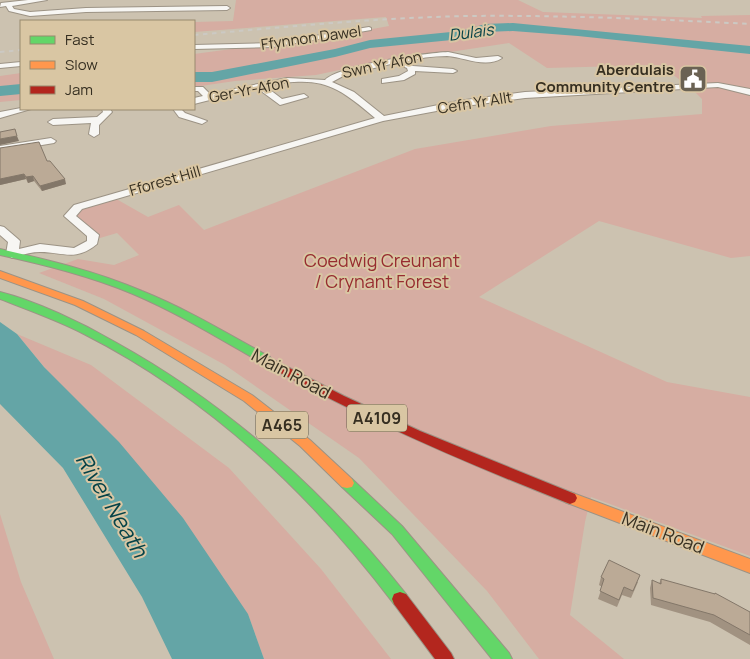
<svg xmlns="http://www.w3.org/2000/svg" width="750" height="659" font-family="Manrope,sans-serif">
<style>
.green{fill:#d6ada2}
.water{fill:#64a5a6}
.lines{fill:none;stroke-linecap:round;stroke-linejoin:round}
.river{fill:#64a5a6;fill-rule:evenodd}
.street-casing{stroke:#9c9385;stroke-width:2}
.fast-casing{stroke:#9c9385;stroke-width:2}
.slow-casing{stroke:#9c9385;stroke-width:2}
.jam-casing{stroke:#9c9385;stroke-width:2}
.street{fill:#f7f6f3;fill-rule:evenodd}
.fast{fill:#63d668;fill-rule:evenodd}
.slow{fill:#ff974d;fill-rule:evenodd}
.jam{fill:#b3261e;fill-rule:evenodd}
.rail{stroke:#ccc9c3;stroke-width:2;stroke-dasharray:4.5 4.5;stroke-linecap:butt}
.wall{fill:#a19281}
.shaded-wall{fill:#837769}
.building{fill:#bbaa96;stroke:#837769}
.labels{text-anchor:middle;stroke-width:4;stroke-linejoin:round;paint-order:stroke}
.far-street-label{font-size:15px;fill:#362f21;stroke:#d9c6a3}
.far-poi-label{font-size:15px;font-weight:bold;fill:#362f21;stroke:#d9c6a3;text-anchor:end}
.far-water-label{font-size:16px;font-style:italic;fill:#064348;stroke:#d9c6a3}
.shield{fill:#d9c6a3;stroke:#675c48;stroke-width:1}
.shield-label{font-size:16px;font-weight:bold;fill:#362f21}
.park-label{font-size:18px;fill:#972c30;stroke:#d9c6a3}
.street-label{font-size:18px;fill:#362f21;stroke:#d9c6a3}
.near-water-label{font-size:22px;font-style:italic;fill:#064348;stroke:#d9c6a3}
</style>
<rect width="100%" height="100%" fill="#ccc2b0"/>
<path class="green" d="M236,0H518L543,12L702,18L701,16L750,15V256L731,258L599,221L479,297L667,382L750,397V556L591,497L585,522L570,615L624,659H539L487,591L359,458L225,365L104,299L39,273L78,259L114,265L139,255L117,233L100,238L93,235L70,216L78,207L111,196L148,217L179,205L204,230L415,149L551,126L702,114V99L690,87H734L688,86L660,65L547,68L509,43L450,52L414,54L316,75L235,81L194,87V54L344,34L389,26L386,17L194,32V22L233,21Z
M21,73V100L0,102V76Z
M17,334L91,365L229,468L321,569L391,659H264L248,614Z
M0,514L21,582L54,659H0Z"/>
<path class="water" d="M0,322L17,334L44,367L119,442L183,518L248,614L264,659H172L142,597L63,468L0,404Z"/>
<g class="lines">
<path class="river" d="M513,23L750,46V54L578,36L513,31L486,32L462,39L370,48L335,57L212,82H194V72H212L335,49L370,40L461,31L485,24Z
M21,84V94L0,96V86Z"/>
<defs>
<path id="street" d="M28,0H47L12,6L14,9L30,12L86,8L227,6L230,8L227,10L86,12L30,16L9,11L6,6L0,7L1,3Z
M369,27L371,28V30L272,47L194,49V45L272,43Z
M448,52L476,58L498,56L502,58C486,69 464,57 447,56C433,56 418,58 404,62L413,66L453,69L457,71L453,73L415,71V74L404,80L382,83V79L399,76L408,71L407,68L395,63L345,75L332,82L354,92L384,116L458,101L525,92L718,83L750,89V95L718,87L525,98L458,107L383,121L82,209L76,216L99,235L97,244C75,262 64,252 40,252C30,252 21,255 12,258L6,254L8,242L0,235V226L4,227L18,239L20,241L19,249L40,244L74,248L87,241V236L64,216L74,205L375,118C334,83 320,76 265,86L282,99L304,94L308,97L280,105L257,88L194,104V98L203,96L198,91H194V87H203L210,94L287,78L325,80C340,65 425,53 448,52Z
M21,62V66L0,68V64Z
M21,108L31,109L0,118V112Z
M102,109H110L112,112L99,125V134L94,137L89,134L91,123L53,125L48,122L53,119L97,117L103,112Z
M173,109H181L185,113L207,121L202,124L179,117Z
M51,138L56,141L54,143L0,152V146Z"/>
<path id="fast" d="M0,249C48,260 96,271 142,291C187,309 228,334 270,357L272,360L266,364L262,363C220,339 178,313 133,294C90,276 45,265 0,255Z
M0,292C36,301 82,323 115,342C229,405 325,492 406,594L408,599L406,604L400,606L394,604C311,494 208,397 84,334C57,320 28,310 0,299Z
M347,478L352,479L402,526L509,653L512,659H492L392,534L342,487L340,483L342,479Z"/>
<path id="slow" d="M0,271L83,301L144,331L252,395L310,440L352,479L354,483L352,487L347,488L342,487L300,446L244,401L136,335L75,305L0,278Z
M570,492L750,559V573L565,502L563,498L565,494Z"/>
<path id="jam" d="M266,356L344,396L420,431L575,494L577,498L575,502L570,504L565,502C461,461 359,417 262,363L260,360L262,357Z
M400,592L406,594L451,653L454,659H435L394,604L392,599L394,594Z"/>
</defs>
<use href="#street" class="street-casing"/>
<use href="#fast" class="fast-casing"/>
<use href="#slow" class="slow-casing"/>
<use href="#jam" class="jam-casing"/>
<use href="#street" class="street"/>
<use href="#fast" class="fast"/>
<use href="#slow" class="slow"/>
<use href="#jam" class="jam"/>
<path class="rail" d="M194,35C285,27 375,18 466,16C561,15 655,19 750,24
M0,52L21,50"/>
</g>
<path class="wall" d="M0,148L47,161L66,184L42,191L34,181L28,183L26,179L0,185Z
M601,577L638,582L631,598L622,595L617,607L598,599L602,587L599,585Z
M661,579L750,612V645L710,622L651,605L650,588L652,580L659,584Z"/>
<path class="shaded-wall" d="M17,136L19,141L0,145V139Z
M24,174L26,179L0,185V179Z
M33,176L34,181L28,183L26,177Z
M65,179L66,184L42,191L40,186Z"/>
<path class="building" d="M15,129L17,136L0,139V132Z
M39,142L47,161H50L65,179L40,186L33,176L26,177L24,174L0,179V148Z
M609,560L640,575L633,591L624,587L619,600L600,591L604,579L601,577Z
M661,579L715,594V593L750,612V635L714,615L653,598L652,580L661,584Z"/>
<defs>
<symbol id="civic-square" viewBox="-11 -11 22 22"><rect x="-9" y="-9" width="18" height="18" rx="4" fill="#6a6253" stroke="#d9c6a3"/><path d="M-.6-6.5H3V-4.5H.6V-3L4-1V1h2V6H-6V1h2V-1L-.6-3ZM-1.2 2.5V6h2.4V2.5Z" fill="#fff"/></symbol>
</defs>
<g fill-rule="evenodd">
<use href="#civic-square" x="677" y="63" width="32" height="32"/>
</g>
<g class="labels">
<g class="far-street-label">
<text transform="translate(311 38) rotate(-8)" y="5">Ffynnon Dawel</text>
<text transform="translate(382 65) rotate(-12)" y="5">Swn Yr Afon</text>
<text transform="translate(249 90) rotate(-11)" y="5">Ger-Yr-Afon</text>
<text transform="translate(475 103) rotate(-9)" y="5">Cefn Yr Allt</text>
<text transform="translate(165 181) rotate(-16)" y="5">Fforest Hill</text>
</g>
<g class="far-poi-label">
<text x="674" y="75">Aberdulais<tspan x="674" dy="17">Community Centre</tspan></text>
</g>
<g class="far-water-label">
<text transform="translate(471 32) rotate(-8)" y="6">Dulais</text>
</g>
<g class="shield">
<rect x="347" y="404.5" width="60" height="27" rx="4"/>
<rect x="256" y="411.5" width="52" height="27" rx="4"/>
</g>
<g class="shield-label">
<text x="377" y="424">A4109</text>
<text x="282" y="431">A465</text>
</g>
<g class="park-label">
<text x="382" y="267">Coedwig Creunant<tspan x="382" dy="21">/ Crynant Forest</tspan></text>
</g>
<g class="street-label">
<text transform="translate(291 374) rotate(28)" y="6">Main Road</text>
<text transform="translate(663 533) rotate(21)" y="6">Main Road</text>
</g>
<g class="near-water-label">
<text transform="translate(112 505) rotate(59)" y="8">River Neath</text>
</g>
</g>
<rect x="20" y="20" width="175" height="90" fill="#d9c6a3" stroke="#988a6f"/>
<rect x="30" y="36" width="25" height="8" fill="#63d668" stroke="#988a6f"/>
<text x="65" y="45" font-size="15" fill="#362f21">Fast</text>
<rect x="30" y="61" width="25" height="8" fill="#ff974d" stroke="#988a6f"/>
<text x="65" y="70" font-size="15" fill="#362f21">Slow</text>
<rect x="30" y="86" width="25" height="8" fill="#b3261e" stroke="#988a6f"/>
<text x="65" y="95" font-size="15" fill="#362f21">Jam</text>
</svg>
